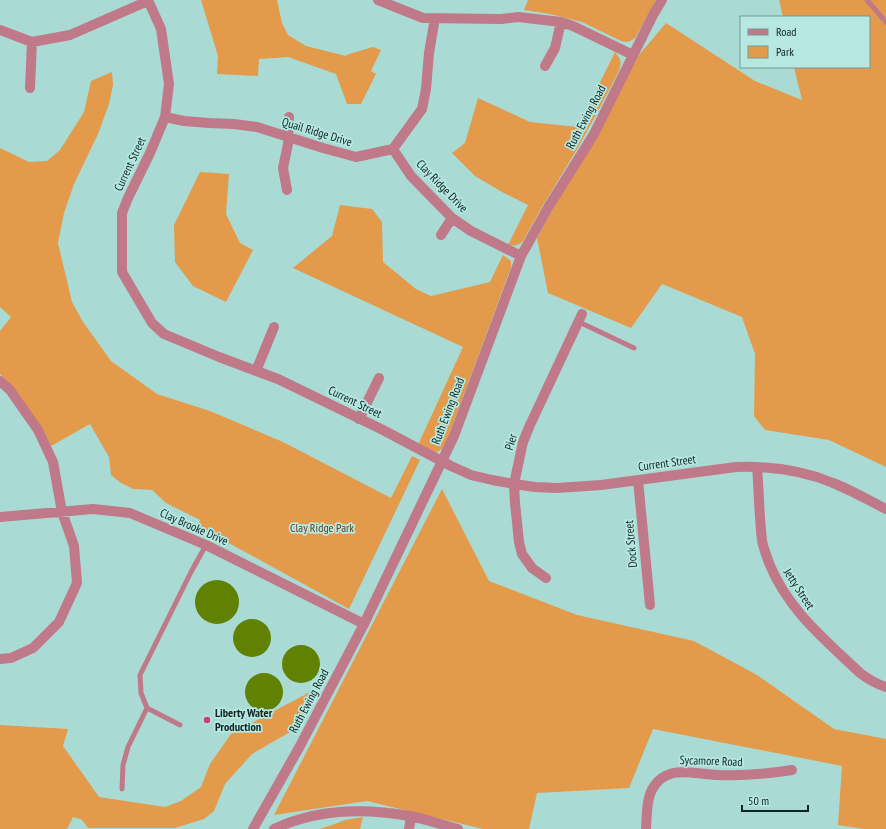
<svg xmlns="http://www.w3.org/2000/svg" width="886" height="829" font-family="'PT Sans Narrow',sans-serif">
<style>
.green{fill:#e39a4b}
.water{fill:#608101}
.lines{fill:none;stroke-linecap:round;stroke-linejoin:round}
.service{stroke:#c07989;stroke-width:5}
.minor{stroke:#c07989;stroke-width:10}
.tertiary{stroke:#c07989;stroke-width:10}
.poi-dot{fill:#cb3e6b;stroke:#b6e8e1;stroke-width:1.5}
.labels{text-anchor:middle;stroke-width:3.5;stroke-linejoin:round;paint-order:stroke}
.street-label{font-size:12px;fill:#0f2320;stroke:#b6e8e1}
.park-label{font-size:12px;fill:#62401d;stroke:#b6e8e1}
.poi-label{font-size:12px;font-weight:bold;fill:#0f2320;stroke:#b6e8e1;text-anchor:start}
</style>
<rect width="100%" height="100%" fill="#a9dbd4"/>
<path class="green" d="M201,0H277L282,23L288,35L306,46L346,56L349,54L373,47L381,50L371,71L376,74L361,104H347L336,74L288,57L259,59L258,76L217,74L218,56Z
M528,0H656L635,38C630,42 627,43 621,41L582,22L550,14L524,10Z
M779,0H886V467L829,440L765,430L754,416L755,354L742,317L662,284L631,328L548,293L537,238L639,55L666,23L755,81L802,100L794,67H869V17H783Z
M615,52C621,60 622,61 619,71L597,113L576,151L542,207L523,241C518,246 515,246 508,245L528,205L502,192L475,176L452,153L465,143L478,98L530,122L578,127Z
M112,72L113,85L109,104L98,134L74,184L64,213L58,243L72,302L83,322L111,361L157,394L210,411L283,442L391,498L412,456L420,460L349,609L198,526L200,520L166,503L152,490L133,489L121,483L111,475L109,457L90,424L51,446L44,432L14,389L0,374V331L11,317L0,307V148L29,162L47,161L60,150L84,112L91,81Z
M200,172L229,174L226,214L240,243L253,250L226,302L193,286L175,262L174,225Z
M340,205L372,209L382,222L383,262L416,289L431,296L490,282L503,255L511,261V267L446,443L442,449L437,452L431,451L418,445L463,347L293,268L332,236Z
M442,489L489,581L577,615L694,641L757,675L834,729L886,739V829H864L838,825L842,766L653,729L629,788L537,793L529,829H483L367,801L274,815Z
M310,692L314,695L297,728L252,754L225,784L214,811L204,819L175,828H88L81,819L73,817L67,829H0V725L68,729L63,746L99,797L165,807L181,801L201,787L210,764L231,734Z
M363,817L360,829H319L332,825L345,820Z"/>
<path class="water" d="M195 602a22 22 0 1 1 44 0a22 22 0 1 1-44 0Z
M233 638a19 19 0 1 1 38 0a19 19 0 1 1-38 0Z
M282 664a19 19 0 1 1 38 0a19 19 0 1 1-38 0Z
M245 692a19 19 0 1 1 38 0a19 19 0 1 1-38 0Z"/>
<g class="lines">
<path class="service" d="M867,0L886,22
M579,322L634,348
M180,725L147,708L141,693L140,675L191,572L206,545
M122,789L123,765L128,747L147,708"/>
<path class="minor" d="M148,0L161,29L169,84L165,117L150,153L128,198L122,213V272L152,323L164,334L219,357L278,379L383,430L451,466L471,475L492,480L514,484L535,487L557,488L601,485L736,467C769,466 802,470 833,483C851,490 868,500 886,509
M378,0L423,18L501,19L518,17L561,22L573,26L633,55
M0,30L32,42L70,35L148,1
M545,66L555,48L561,22
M30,88L32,42
M165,117L184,121L209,123L234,124L257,127L323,148L356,157L393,149L422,109L426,89L429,53L435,18
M393,149L411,176L452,218L471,231L521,256
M287,190L283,168L288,144L289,117
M441,235L452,218
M256,371L274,327
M0,381L10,390L38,430L53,462L62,512L74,546L77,583L59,622L33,648L11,658L0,659
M359,419L379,378
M757,467C759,490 759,516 762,540C763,548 767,556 769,563C788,610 824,639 860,673C868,679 876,684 886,687
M638,480L650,605
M0,517L93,509L130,513L206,545L364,624
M546,578L532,568L522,554L519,542L515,503L514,484L523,442L530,425L582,314
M274,829C316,809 365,808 410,816C426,819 442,825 458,829
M409,829L411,817
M646,829C647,815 646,796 655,785C659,779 666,775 673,773C686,770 704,775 718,775C743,776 767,774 792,770"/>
<path class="tertiary" d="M253,829L300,746L364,624L454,436L521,256L549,206L594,134L653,15L662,0"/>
</g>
<circle class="poi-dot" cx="207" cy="720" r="4"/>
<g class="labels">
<g class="street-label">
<text transform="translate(586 117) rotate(-62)" y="4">Ruth Ewing Road</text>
<text transform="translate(317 132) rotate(17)" y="4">Quail Ridge Drive</text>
<text transform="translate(130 164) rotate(-65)" y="4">Current Street</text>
<text transform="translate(442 186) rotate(46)" y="4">Clay Ridge Drive</text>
<text transform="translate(355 402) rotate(26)" y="4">Current Street</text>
<text transform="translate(448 411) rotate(-69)" y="4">Ruth Ewing Road</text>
<text transform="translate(511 442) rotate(-73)" y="4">Pier</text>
<text transform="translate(667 463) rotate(-8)" y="4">Current Street</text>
<text transform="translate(194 527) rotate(24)" y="4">Clay Brooke Drive</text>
<text transform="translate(631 544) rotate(-95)" y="4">Dock Street</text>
<text transform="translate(799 589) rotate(57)" y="4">Jetty Street</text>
<text transform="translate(309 701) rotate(-62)" y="4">Ruth Ewing Road</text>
<text transform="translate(711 761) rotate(2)" y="4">Sycamore Road</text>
</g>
<g class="park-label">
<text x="322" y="532">Clay Ridge Park</text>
</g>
<g class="poi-label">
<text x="215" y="717">Liberty Water<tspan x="215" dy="14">Production</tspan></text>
</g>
</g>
<rect x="740" y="16" width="130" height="52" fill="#b6e8e1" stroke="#739994"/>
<rect x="748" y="29" width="20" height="6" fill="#c07989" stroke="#739994"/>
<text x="776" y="36" font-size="12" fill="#0f2320">Road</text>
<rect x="748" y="46" width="20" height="12" fill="#e39a4b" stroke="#739994"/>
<text x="776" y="56" font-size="12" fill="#0f2320">Park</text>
<path d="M742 805v6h66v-6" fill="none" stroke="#0f2320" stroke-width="2"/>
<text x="748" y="805" font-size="12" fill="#0f2320" stroke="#b6e8e1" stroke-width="3" paint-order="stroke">50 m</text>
</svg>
